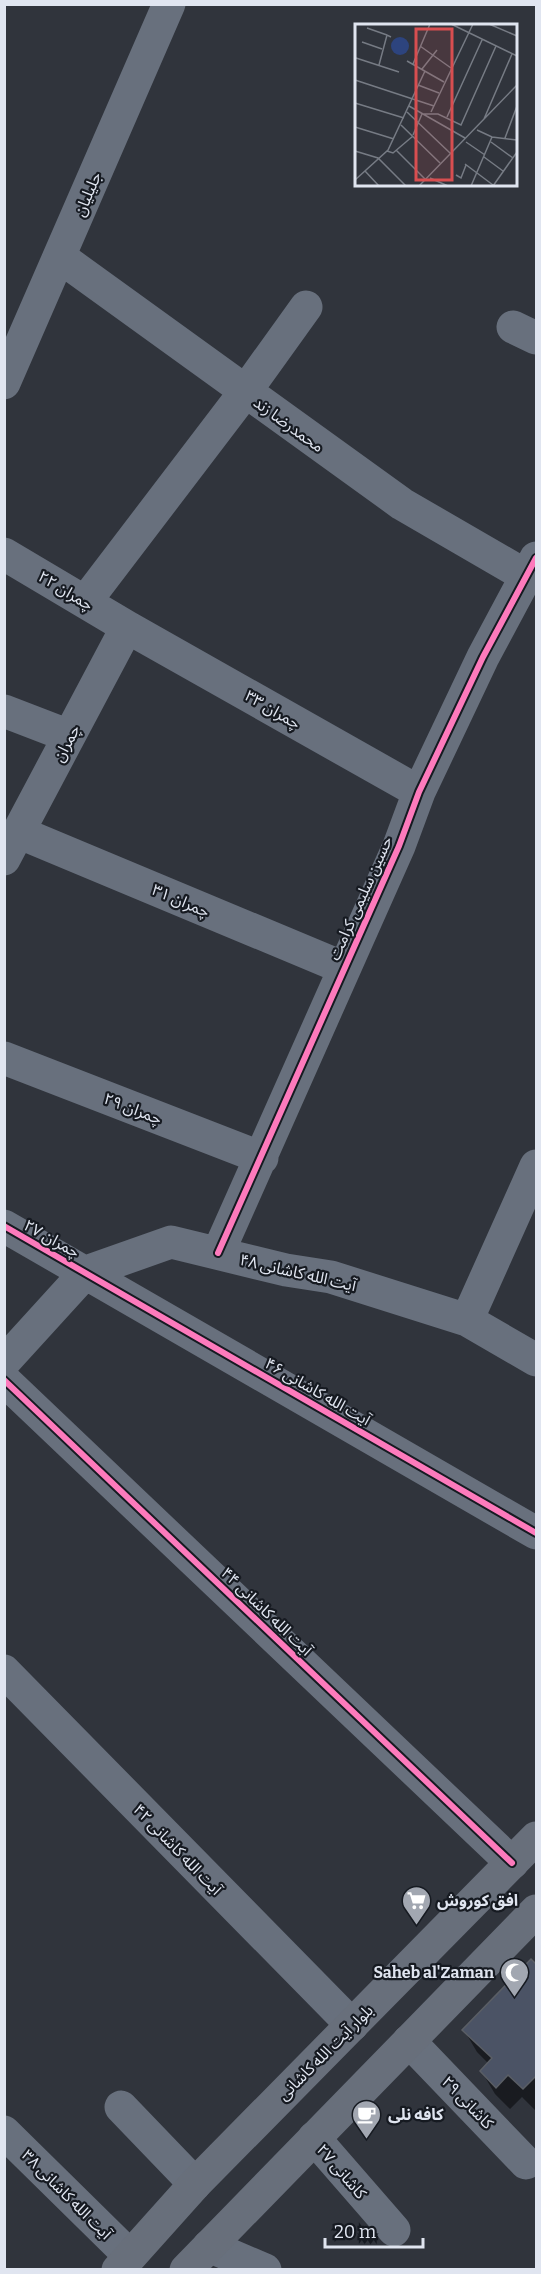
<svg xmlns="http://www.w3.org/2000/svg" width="541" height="2274" font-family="Bitter,'Noto Sans Arabic',serif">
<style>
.shadow{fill:#0007}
.building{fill:#4b5365;stroke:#5a5e65;stroke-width:1.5}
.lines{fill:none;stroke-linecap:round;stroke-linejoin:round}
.minor{stroke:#68707d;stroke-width:33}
.major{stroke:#686f7b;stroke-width:33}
.cycleway-casing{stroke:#161a21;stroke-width:10}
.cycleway{stroke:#fd7abc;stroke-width:6}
.labels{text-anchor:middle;stroke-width:4.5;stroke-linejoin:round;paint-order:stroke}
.street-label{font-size:16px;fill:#e0e5f0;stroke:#161a21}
.poi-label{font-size:16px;font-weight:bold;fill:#e0e5f0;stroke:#161a21;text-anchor:start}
.inset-road{fill:none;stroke:#767b84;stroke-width:1.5}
.view{fill:#d84e50;fill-opacity:0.15;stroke:#d84e50;stroke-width:3}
.inset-edge{fill:none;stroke:#e0e5f0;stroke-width:3}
</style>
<rect width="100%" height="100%" fill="#30343c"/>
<path class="shadow" d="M531,1961L536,1966V2111L522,2097L510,2109L495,2094L482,2072L489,2064L477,2052L464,2030Z"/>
<path class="building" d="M531,1959L536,1964V2076L523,2089L508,2075L496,2088L480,2071L492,2058L462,2030Z"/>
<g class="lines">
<path class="minor" d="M60,257L402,504L528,577
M513,327L536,338
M4,383L169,4
M4,554L127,627L419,792
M85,602L245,392L306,307
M4,711L69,736
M18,832L344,968
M4,859L127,627
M4,1058L262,1158
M4,1226L536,1533
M218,1253L399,846L419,792L483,657L536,558
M467,1320L536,1166
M4,1362L86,1272L171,1242L286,1270L331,1277L467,1320L536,1360
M4,1380L512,1863
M4,1671L352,2025
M409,2041L526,2163
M121,2107L195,2184
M4,2132L130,2256
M314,2138L394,2230
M209,2246L265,2270"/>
<path class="major" d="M118,2270L195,2184L536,1838
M186,2270L536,1911"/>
<defs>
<path id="cycleway" d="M4,1226L536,1533
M218,1253L399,846L419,792L483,657L536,558
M4,1380L512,1863"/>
</defs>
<use href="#cycleway" class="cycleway-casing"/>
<use href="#cycleway" class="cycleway"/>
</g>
<defs>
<symbol id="supermarket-pin" viewBox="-11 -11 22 30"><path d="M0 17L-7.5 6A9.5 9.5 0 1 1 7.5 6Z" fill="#a2a7b1" stroke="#161a21"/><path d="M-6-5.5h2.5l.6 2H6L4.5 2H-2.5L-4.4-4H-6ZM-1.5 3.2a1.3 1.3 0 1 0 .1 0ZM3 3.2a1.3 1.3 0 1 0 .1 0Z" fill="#fff"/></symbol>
<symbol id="mosque-pin" viewBox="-11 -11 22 30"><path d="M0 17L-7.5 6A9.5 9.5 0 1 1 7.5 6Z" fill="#a2a7b1" stroke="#161a21"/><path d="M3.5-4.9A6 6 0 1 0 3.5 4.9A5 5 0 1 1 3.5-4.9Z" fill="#fff"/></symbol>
<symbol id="cafe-pin" viewBox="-11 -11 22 30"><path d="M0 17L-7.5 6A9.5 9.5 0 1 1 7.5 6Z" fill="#a2a7b1" stroke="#161a21"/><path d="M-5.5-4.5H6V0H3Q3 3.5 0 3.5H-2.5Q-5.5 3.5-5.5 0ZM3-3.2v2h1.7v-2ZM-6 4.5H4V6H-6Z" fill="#fff"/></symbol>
</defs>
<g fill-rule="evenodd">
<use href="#supermarket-pin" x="400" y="1884" width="33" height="45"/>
<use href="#mosque-pin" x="498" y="1956" width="33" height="45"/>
<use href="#cafe-pin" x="350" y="2098" width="33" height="45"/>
</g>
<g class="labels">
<g class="street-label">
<text transform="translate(87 194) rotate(-67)" y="6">جلیلیان</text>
<text transform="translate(289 424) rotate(36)" y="6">محمدرضا زند</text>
<text transform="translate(66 590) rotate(31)" y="6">چمران ۲۲</text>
<text transform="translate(273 709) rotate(30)" y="6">چمران ۳۳</text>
<text transform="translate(66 743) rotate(-62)" y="6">چمران</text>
<text transform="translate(360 898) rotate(-66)" y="6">حسین سلیمی کرامت</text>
<text transform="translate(181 900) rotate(23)" y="6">چمران ۳۱</text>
<text transform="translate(133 1108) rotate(21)" y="6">چمران ۲۹</text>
<text transform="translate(52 1238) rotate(29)" y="6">چمران ۲۷</text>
<text transform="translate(298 1272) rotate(13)" y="6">آیت الله کاشانی ۴۸</text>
<text transform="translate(318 1391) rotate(30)" y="6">آیت الله کاشانی ۴۶</text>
<text transform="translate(267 1611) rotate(44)" y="6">آیت الله کاشانی ۴۴</text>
<text transform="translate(178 1849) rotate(46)" y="6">آیت الله کاشانی ۴۲</text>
<text transform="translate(325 2052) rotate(-45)" y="6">بلوار آیت الله کاشانی</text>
<text transform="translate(468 2102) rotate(46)" y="6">کاشانی ۲۹</text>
<text transform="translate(342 2171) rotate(49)" y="6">کاشانی ۲۷</text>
<text transform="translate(67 2194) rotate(45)" y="6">آیت الله کاشانی ۳۸</text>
</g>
<g class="poi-label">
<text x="437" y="1906">افق کوروش</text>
<text x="494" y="1978" text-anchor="end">Saheb al'Zaman</text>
<text x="388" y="2120">کافه نلی</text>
</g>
</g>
<g transform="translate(355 24)">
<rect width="162" height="162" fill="#30343c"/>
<path d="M36 22a9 9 0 1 1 18 0a9 9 0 1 1-18 0Z" fill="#2d447e"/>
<path class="inset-road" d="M96,0L162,32M134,0L162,12M12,4L32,11M7,18L27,25M65,22L96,44M1,34L44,48M52,37L89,58M58,40L75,0M24,41L32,11L36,13M67,45L82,26M0,56L79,82M63,61L84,69M0,79L49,94M54,82L110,114M52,88L95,129M76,88L118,0M67,90H83L106,101L141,22M92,93L127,16M129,95L157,30M46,101L85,139M0,103L39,115M122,106L137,113L162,116M58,111L67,90M150,114L162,82M111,118L130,131M136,118L158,134M41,126L70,155M0,127L23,134L51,162M32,127L38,129L58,112M129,133L148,147M110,140L138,161M10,147L24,162M101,151L106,154L111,141M75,154L93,162M0,156L33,126L70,47M64,162L162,61M116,162L137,113M138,162L162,128"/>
<path class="view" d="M61,5H97V156H61Z"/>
<rect width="162" height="162" class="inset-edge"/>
</g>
<rect width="541" height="2274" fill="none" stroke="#e0e5f0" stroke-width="12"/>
<path d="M325 2238v9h98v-9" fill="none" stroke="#e0e5f0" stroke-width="3"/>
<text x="334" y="2238" font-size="18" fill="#e0e5f0" stroke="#161a21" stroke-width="4.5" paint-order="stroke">20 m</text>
</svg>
